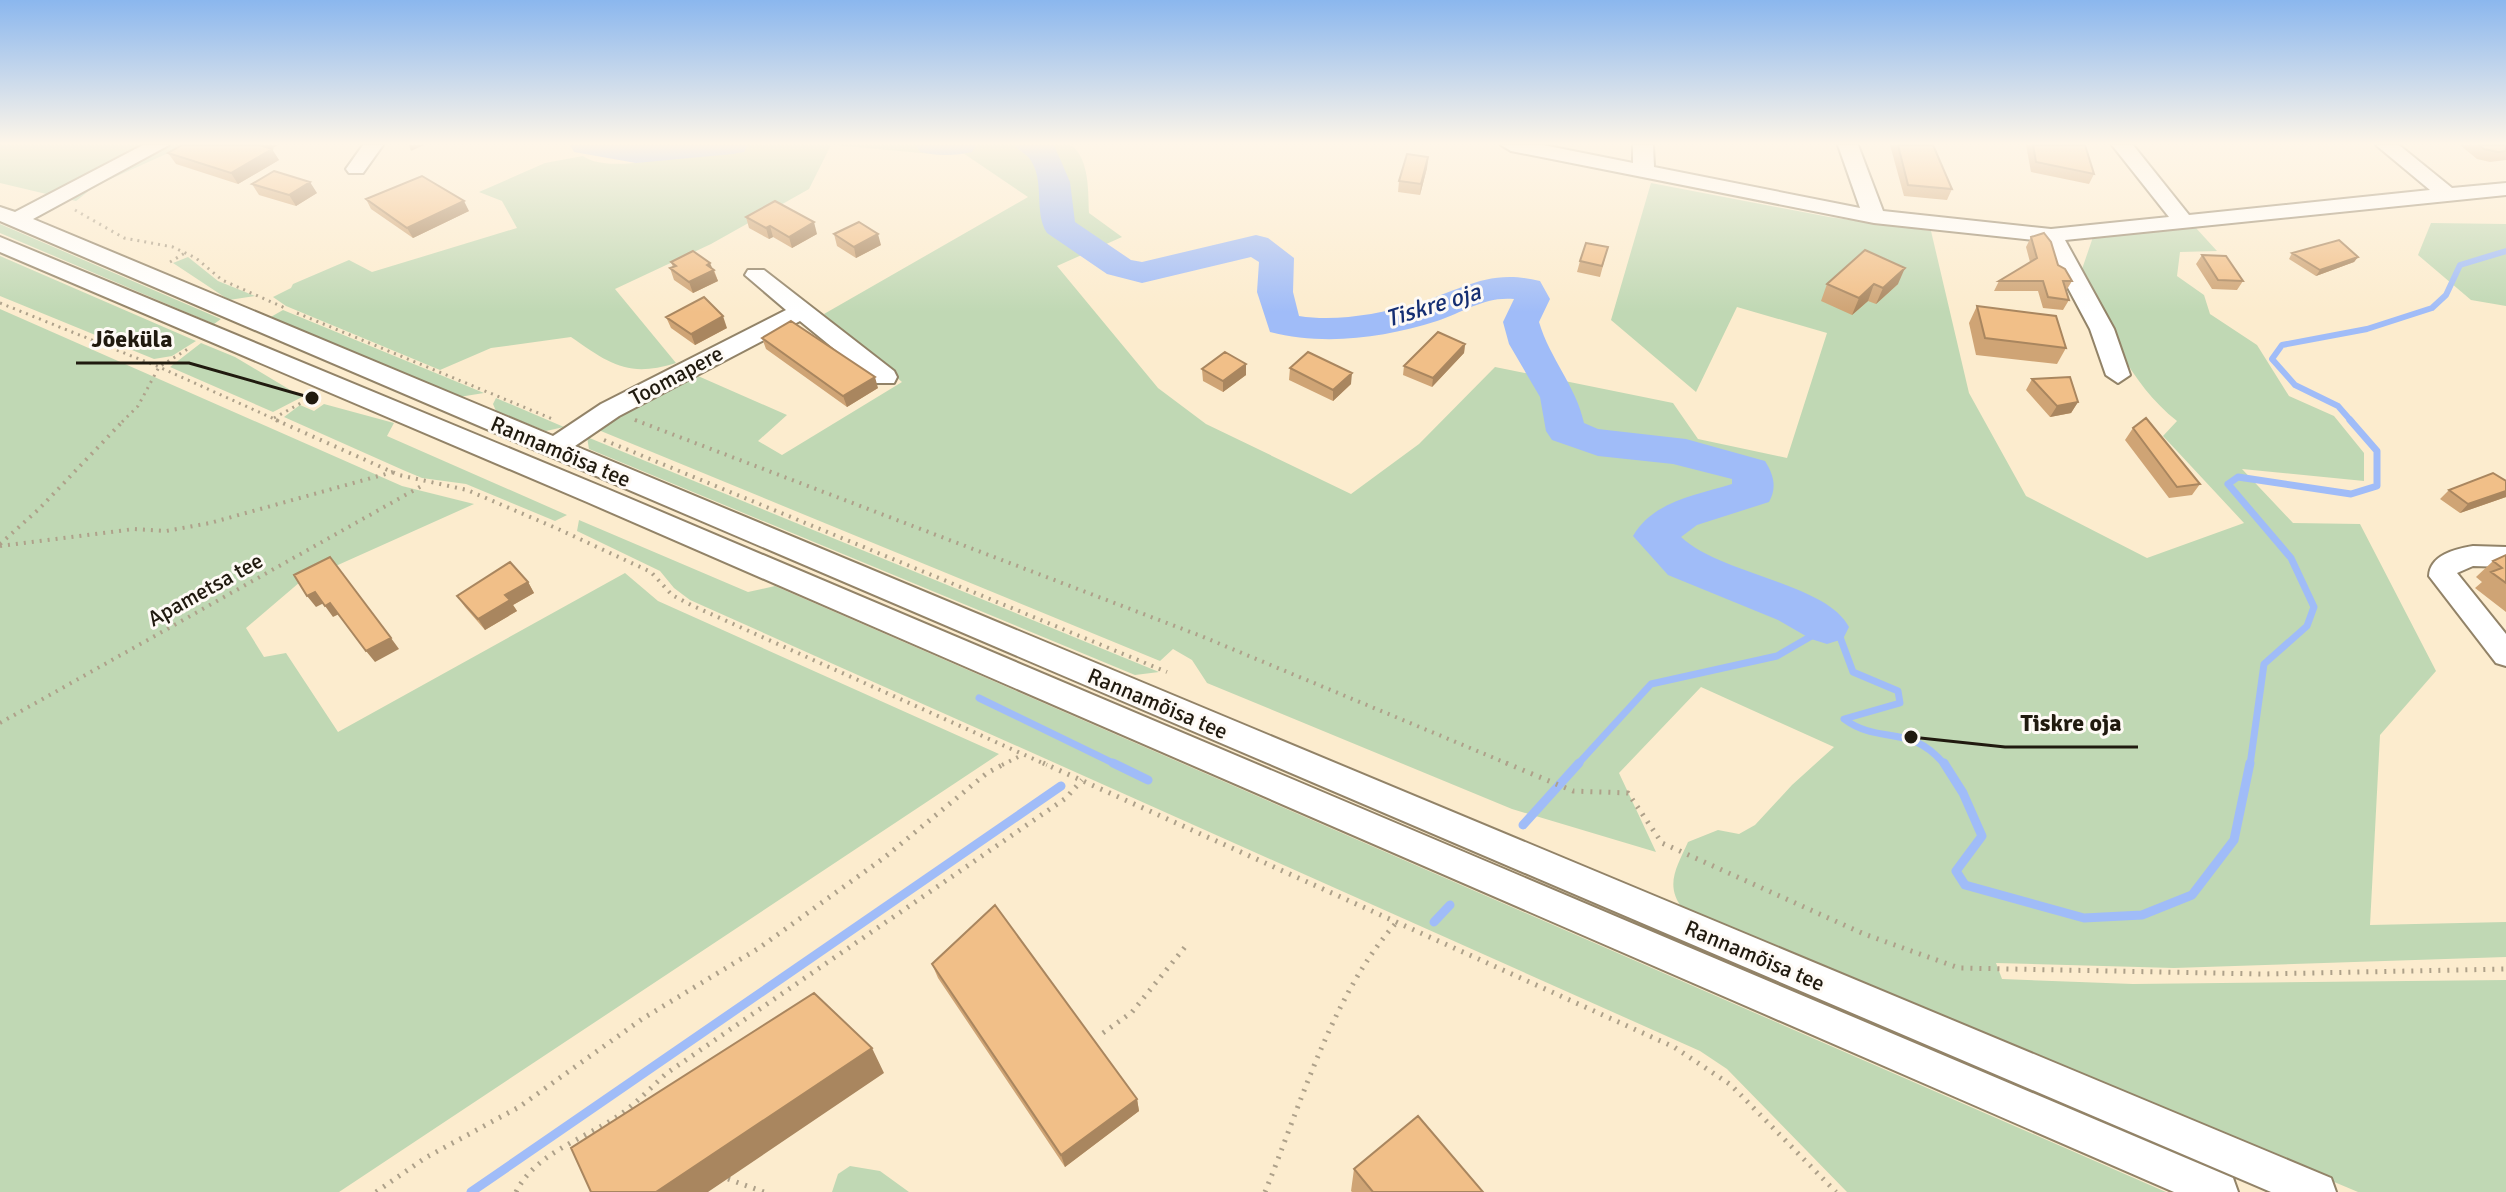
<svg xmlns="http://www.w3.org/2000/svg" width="2506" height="1192" font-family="Signika,sans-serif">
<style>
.green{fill:#c0d8b4}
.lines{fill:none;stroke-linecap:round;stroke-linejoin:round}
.stream-far2{stroke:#a0bcf8;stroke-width:6}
.stream-far1{stroke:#a0bcf8;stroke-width:7}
.stream{stroke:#a0bcf8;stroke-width:9}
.river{fill:#a0bcf8;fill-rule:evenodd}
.minor-casing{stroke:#928368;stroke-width:4}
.path-far2{stroke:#aea18a;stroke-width:3;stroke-dasharray:2 5;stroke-linecap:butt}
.path-far1{stroke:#aea18a;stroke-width:4;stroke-dasharray:2 6;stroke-linecap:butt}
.path{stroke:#aea18a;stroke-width:5;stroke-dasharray:2 7;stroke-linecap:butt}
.minor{fill:#fff;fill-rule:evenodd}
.wall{fill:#cfa475}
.shaded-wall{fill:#a9865f}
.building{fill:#f1bf88;stroke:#a9865f;stroke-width:2}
.labels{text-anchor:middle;stroke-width:6;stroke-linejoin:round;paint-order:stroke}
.street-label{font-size:22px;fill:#201a0f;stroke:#fefaf5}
.water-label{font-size:24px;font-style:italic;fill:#152e72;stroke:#fefaf5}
.leader{fill:none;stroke:#201a0f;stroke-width:3}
.callout-dot{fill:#201a0f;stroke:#fefaf5;stroke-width:3}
.callout-label{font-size:24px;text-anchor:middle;font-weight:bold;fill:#201a0f;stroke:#fefaf5;stroke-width:6;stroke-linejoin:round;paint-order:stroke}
</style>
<rect width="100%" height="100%" fill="#fcecce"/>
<path class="green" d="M0,145H186L95,186L76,201L0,183Z
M700,145H831L809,189L711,244L615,289L676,363C628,378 610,364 571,337L491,348L440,370L286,306L273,297L291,288L293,284L349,260L372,272L517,228L502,201L479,192L545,163L583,156C605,173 678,159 700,145Z
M834,145H1071C1090,159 1088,193 1089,213L1122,237L1057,266L1158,388L1206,424L1351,494L1419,444L1495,367L1673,403L1698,439L1787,458L1827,333L1737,307L1696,392L1611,320L1651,183L1829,217L1931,231L1969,393L2026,496L2147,558L2244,523L2163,436L2177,421C2129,383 2106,325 2081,272L2093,237L2196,228L2217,251L2180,252L2177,276L2204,295L2210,314L2257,345L2289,396L2334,416L2364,453V481L2242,469L2293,523L2360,524L2436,671L2380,735L2370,925L2506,922V957L2174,968L1996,963L2002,979L2133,984L2506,980V1192H2358L1683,909C1664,885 1677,867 1688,842L1718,830L1739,834L1755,825L1792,785L1834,747L1701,687L1619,773L1656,852L1512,809L1207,683L1192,660L1173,649L1160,661L596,429L627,408L698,376L787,415L758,441L782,455L902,382L824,314L1028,197L963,153L942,155Z
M2431,223L2506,224V306L2471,300L2418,255Z
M0,224L221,319L214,324L0,233Z
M0,256L196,341L172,356L154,359L0,296Z
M188,257L218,281L255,296L229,300L173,263Z
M0,309L402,486L474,504L300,582L246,628L264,657L286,653L338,732L625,573L658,601L999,754L339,1192H0Z
M283,310L484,393L459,397L269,318Z
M201,343L235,357L302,397L273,412L170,367Z
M496,398L564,427L546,431L496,411L493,404Z
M324,404L394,423L387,436L567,515L555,521L466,484L422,478L403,470L284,417L300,405L314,411Z
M587,437L1159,672L1135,675L589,449Z
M579,520L748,592L775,586L2166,1192H1847L1727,1069L1700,1051L690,600L674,588L660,571L577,531Z
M850,1166L880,1171L909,1192H832L838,1174Z"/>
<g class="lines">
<path class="stream-far2" d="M2352,422L2338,406L2295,385L2272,359L2282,345L2367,329L2432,308L2446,295L2460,265L2506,251"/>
<path class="stream-far1" d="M979,698L1117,765
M1577,765L1651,684L1777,656L1827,627L1840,637L1853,672L1898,691L1900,703L1844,719C1881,746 1909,722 1945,765
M2250,765L2264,664L2307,626L2314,607L2291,558L2228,484L2238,477L2351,494L2377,486V451L2350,420"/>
<path class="stream" d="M1113,763L1148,780
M1944,763L1963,793L1982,836L1956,871L1965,885L2084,918L2142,915L2192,895L2234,840L2250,763
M1523,825L1579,763
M1434,922L1450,905
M471,1192L1061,786"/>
<path class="river" d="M570,145H748L744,152L733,154L636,163L574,152Z
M916,145H976L972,152C955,156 937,156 920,152Z
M1015,145H1054L1070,182L1075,222L1131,260L1142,262L1256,235L1268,238L1294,258L1293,292L1299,316C1336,322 1378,314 1415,304C1463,290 1487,268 1540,281L1550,299L1539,322C1550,359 1576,386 1584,423L1598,429L1686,439L1765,461C1774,475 1777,488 1769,502L1697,525L1681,537C1722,575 1826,583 1849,627L1843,639L1827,644L1811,639L1778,620L1668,575L1633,536C1653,501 1697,495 1732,484V479L1673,464L1598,456L1552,440L1546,431L1540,397L1509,344L1503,322L1514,299C1486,296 1463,312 1437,321C1383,338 1325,346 1270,332L1257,292L1259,262L1251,257L1142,283L1107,274L1047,233C1033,212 1046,179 1029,158C1025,153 1019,152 1015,145Z"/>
<defs>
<path id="minor" d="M143,145H169L33,219L553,436L601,404L786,310L745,275L748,270H764L894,371L897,377L894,383H876L800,321L619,416L575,446L2331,1178L2336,1192H2271L0,221V207L15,212Z
M363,145H383L363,173H349L346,169Z
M1501,145H1543L1633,163V145H1653L1654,167L1860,208L1838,145H1858L1883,211L2051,229L2169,217L2112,145H2133L2189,215L2430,190L2376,145H2399L2452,188L2506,183V195L2065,240L2114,329L2130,375L2118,383L2106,375L2090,329L2043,241L1874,223L1511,151Z
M0,237L605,488L2233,1178L2238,1192H2174L587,502L0,252Z
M2473,546L2506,547V567L2473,566L2457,573L2506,634V666L2496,663L2429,576C2430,555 2455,549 2473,546Z"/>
</defs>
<use href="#minor" class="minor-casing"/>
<path class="path-far2" d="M75,210L124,238L173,247L196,258L222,280L285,308
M170,262L185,253
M0,303L159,367L281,422
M297,313L555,420
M274,418L310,398
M635,420L640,422
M122,422L138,406L159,367L191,347"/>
<path class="path-far1" d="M276,420L399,475L467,490L556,528L651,572L672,595L691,605L1047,765
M635,420L1201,636L1511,765
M604,440L1167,672
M0,544L39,509L124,420
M0,546L134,529L166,531L210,523L393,472
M0,723L425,484
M1002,765L1022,755"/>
<path class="path" d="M1043,763L1674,1047L1731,1085L1836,1192
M1506,763L1573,791L1628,793L1662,843L1864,934L1959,968L2263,974L2506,969
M1103,1033L1132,1012L1185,947
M728,1179L764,1192
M376,1192L425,1158L519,1107L642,1019L759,948L885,857L987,773L1006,763
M516,1192C535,1154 581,1140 615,1118C634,1106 650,1088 667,1073L1066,798L1082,780
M1265,1192C1301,1104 1333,992 1397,922"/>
<use href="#minor" class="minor"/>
</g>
<path class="wall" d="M278,145L271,149L279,160L238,184L176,164L168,153Z
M1890,145H1933L1952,189L1947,200L1904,196Z
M2026,145H2085L2094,174L2089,184L2031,172Z
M2460,145H2506V160L2490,162L2477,159Z
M1428,157L1427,168L1420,195L1398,192L1399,181Z
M252,184L317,193L296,206L259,195Z
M366,199L469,211L413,238L371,209Z
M746,217L817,234L792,248L773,237L769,239L749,228Z
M834,234L881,245L856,258L837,246Z
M2031,237L2072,281L2066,291L2069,300L2063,310L2043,308L2038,291H1994L1999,281L2030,262L2026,247Z
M1608,247L1600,277L1577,272L1580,261Z
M2292,253L2358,257L2354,262L2316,276L2289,259Z
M2202,255L2243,281L2237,290L2212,289L2196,264Z
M671,262L712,268L714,270L718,281L693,293L674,280L670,268L673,267Z
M1827,284H1898L1876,304L1868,301L1852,315L1821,301Z
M1977,306L2066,348L2057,364L1976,355L1969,323Z
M666,317L727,328L695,345L671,328Z
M762,338L878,388L847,407L766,349Z
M1465,344L1464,353L1432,387L1403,375L1404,366Z
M1290,368L1351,384L1333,401L1289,380Z
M1202,369L1246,375L1223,392L1203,381Z
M2032,379L2078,402L2071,413L2050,417L2026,390Z
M2133,428L2200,484L2192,495L2169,498L2125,440Z
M2506,481V497L2460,513L2440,499L2449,490Z
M2506,555V612L2475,588L2482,582L2476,577L2493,561Z
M528,582L534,593L513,605L517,611L485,630L465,607L457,596Z
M932,964L1137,1099L1139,1111L1065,1167L938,978Z
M1354,1169L1483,1192H1352L1351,1191Z"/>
<path class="shaded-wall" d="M255,145H278L260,154Z
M409,145H424L411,151Z
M272,149L279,160L238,184L231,173Z
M1428,157L1427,168L1420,195L1421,184Z
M310,182L317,193L296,206L289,195Z
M464,201L469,211L413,238L407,228Z
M814,222L817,234L792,248L789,237Z
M770,226L773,237L769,239L766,228Z
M878,234L881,245L856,258L854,247Z
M2358,257L2354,262L2316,276L2320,270Z
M710,263L718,281L693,293L689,282Z
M1905,268L1898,284L1876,304L1883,288Z
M1874,284L1868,301L1852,315L1859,298Z
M723,316L727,328L695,345L691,334Z
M1465,344L1464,353L1432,387L1433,378Z
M1246,364V375L1223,392V381Z
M1352,373L1351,384L1333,401V390Z
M875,377L878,388L847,407L843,396Z
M2078,402L2071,413L2050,417L2057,406Z
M2506,491V497L2460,513L2468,504Z
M528,582L534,593L513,605L517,611L485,630L478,619L505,595Z
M315,592L324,603L316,607L307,596Z
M330,603L339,614L333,617L325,606Z
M391,638L399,649L375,662L366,651Z
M872,1048L884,1073L708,1192H656Z
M1137,1099L1139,1111L1065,1167L1061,1155Z"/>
<path class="building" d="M182,145H260L272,149L231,173L168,153Z
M1898,145H1933L1952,189L1908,185Z
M2033,145H2085L2094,174L2036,162Z
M2479,145H2506V151L2498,152L2484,149Z
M1407,154L1428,157L1421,184L1399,181Z
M274,171L310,182L289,195L252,184Z
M422,176L464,201L407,228L366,199Z
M775,201L814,222L789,237L770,226L766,228L746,217Z
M859,222L878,234L854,247L834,234Z
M2044,233L2051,242L2058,265L2065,269L2072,281H2063L2069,300L2048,297L2043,281H1999L2037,258L2031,237Z
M2339,240L2358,257L2320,270L2292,253Z
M1586,243L1608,247L1602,266L1580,261Z
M1865,250L1905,268L1883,288L1874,284L1859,298L1827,284Z
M693,251L710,263L707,265L714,270L689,282L670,268L676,266L671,262Z
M2202,255L2226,256L2243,281L2218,280Z
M704,297L723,316L691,334L666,317Z
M1977,306L2056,316L2066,348L1985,338Z
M791,321L875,377L843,396L762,338Z
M1438,332L1465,344L1433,378L1404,366Z
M1225,352L1246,364L1223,381L1202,369Z
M1308,352L1352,373L1333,390L1290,368Z
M2070,377L2078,402L2057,406L2032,379Z
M2146,418L2200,484L2177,487L2133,428Z
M2493,473L2506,481V491L2468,504L2449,490Z
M2506,555V583L2491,572L2502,568L2493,561Z
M330,557L391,638L366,651L330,603L325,606L315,592L307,596L294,575Z
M510,562L528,582L505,595L510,600L478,619L457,596Z
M995,905L1137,1099L1061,1155L932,964Z
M814,993L872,1048L656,1192H591L571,1148Z
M1418,1116L1483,1192H1373L1354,1169Z"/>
<linearGradient id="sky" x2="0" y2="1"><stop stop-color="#8bb7ee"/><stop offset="0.46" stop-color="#fef6e9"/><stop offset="1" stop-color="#fef6e9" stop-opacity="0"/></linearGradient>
<rect width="2506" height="312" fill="url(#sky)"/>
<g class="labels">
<g class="street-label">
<text transform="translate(676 375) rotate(-28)" y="8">Toomapere</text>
<text transform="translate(561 451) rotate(23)" y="8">Rannamõisa tee</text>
<text transform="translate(205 589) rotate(-29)" y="8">Apametsa tee</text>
<text transform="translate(1158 703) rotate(23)" y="8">Rannamõisa tee</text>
<text transform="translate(1755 955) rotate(23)" y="8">Rannamõisa tee</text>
</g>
<g class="water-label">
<text transform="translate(1433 305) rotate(-17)" y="8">Tiskre oja</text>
</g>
</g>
<path class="leader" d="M312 398L189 363H76M1911 737L2005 747H2138"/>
<g class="callout-dot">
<circle cx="312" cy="398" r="8"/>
<circle cx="1911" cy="737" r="8"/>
</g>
<g class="callout-label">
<text x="132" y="347">Jõeküla</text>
<text x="2071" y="731">Tiskre oja</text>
</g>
</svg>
